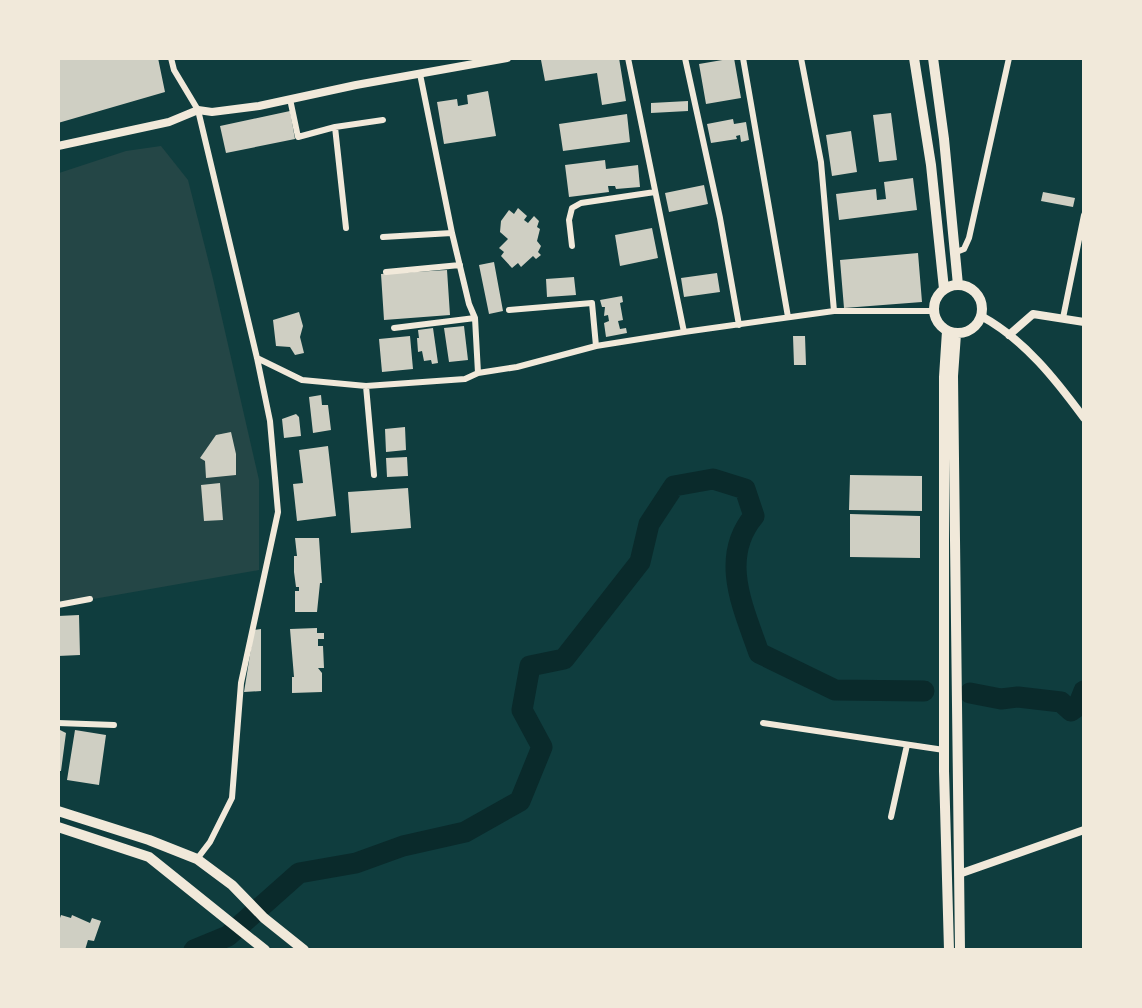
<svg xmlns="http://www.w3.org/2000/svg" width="1142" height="1008" font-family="Merriweather,serif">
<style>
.green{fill:#244646}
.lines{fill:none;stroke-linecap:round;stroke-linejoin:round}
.river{stroke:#0a2a2b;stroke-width:21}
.building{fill:#cfcfc3}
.minor{stroke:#f1e9da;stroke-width:6}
.tertiary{stroke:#f1e9da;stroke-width:8}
.primary{stroke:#f1e9da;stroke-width:10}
.trunk{stroke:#f1e9da;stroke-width:10}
</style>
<rect width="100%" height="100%" fill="#0f3d3e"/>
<path class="green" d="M161,146L188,180L213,279L259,480V570L59,605V173L126,151Z"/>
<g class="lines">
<path class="river" d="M970,693L1001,699L1018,697L1061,702L1071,711L1078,706L1084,691
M194,950L228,936L299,873L356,863L403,846L465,832L520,801L542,747L522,710L530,666L564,659L640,562L649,524L674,486L713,479L745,489L754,516C719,558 743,607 759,653L835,690L924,691"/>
</g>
<path class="building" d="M58,58H158L165,92L58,123Z
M548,58H619L626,101L602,105L597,73L545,81L541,60Z
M734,58L741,98L706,104L699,64Z
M488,91L496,136L444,144L437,102L457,99L458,106L468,104L467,95Z
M688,101V111L651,113V103Z
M290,111L295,139L226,153L220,126Z
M891,113L897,160L879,162L873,115Z
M627,114L630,142L563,151L559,124Z
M733,119L734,124L746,122L749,140L741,142L740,135L736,136L737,139L711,143L707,124Z
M851,131L857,172L832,176L826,135Z
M605,160L606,169L638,165L640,187L616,189L615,186H608L609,192L569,197L565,165Z
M913,178L917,210L839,220L836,194L876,189L877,200L886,199L884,182Z
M704,185L708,204L669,212L665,193Z
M1043,192L1075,198L1073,207L1041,201Z
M518,208L527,216L524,220L528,223L534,216L539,221L537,227L540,229L537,241L541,246L538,252L541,255L536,259L533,256L521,267L518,263L512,268L501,256L504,252L499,248L508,239L500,232L501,221L509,210L514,214Z
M652,228L658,258L620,266L615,235Z
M918,253L922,302L844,308L840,260Z
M494,262L503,311L489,314L479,265Z
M447,270L450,315L384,320L381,274Z
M717,273L720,292L684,297L681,278Z
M574,277L576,295L547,297L546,279Z
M622,296L623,302L620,303L623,320L618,321L620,329L626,328L627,333L606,337L604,323L609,321L608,315L604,316L605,307H602L600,300Z
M299,312L303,326L300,337L304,353L295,355L290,347L276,346L273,320Z
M464,326L468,360L449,362L444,328Z
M433,328L438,363L432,364L431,360L424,361L422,351L418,352L417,338H419L418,330Z
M410,336L413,369L382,372L379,339Z
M793,336H805L806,365H794Z
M321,395L322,405H328L331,430L313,433L309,397Z
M296,414L299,417L301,436L284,438L282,419Z
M405,427L406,450L386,452L385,429Z
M231,432L236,454V475L206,478L205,461L200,458L216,435Z
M328,446L336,516L297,521L293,484L303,483L299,450Z
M407,457L408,476L387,477L386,458Z
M850,475L922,476V511L849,510Z
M220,483L223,520L204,521L201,485Z
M408,488L411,528L351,533L348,492Z
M850,514L920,516V558L850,557Z
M295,538H319L322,583H320L317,612H295V591H299V587H296L294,572V556H297Z
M79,615L80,655L58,656V616Z
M317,628V633H324V639H318V646H323L324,668H318L322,673V692L292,693V677H294L290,629Z
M261,629V691L244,692L254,630Z
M58,729L66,733L61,771H58Z
M75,730L106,735L99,785L67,780Z
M61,915L71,918L72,915L90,923L92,918L101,921L94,941L88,940L85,950H58V924Z"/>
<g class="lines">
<path class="minor" d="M171,58L174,70L198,110L257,358L270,421L278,512L241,683L232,798L210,842L197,859
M628,58L684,332L834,311H933
M685,58L720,218L739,325
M743,58L788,317
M801,58L821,162L834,311
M290,99L298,137L335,127L383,120
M335,127L346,228
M383,237L452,233
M572,246L569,220L572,208L581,203L655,192
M954,253L964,249L969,238L1009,58
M386,272L460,265
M509,310L592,303L596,346L684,332
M1063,318L1084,215
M394,328L475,318
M257,358L302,380L366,386L465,379L478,373L475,318L469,304L452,233L420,74
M478,373L517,367L596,346
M366,386L374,475
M58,605L90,599
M58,723L114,725
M763,723L944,750
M891,817L907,745"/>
<path class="tertiary" d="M58,146L169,122L198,110L212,112L259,106L356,85L507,58
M981,316C1024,339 1056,380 1084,418
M1009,335L1033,314L1084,322
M959,874L1084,830"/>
<path class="primary" d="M58,811L149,840L197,859L232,885L264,918L304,950
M58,827L149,857L265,950"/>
<path class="trunk" d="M914,58L931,165L944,289
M933,58L944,139L958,285
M934 309a24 24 0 1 1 48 0a24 24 0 1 1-48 0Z
M947,331L944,377V771L949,950
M956,334L953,376L960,950"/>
</g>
<rect width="1142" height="1008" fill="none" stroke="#f1e9da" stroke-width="120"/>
</svg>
